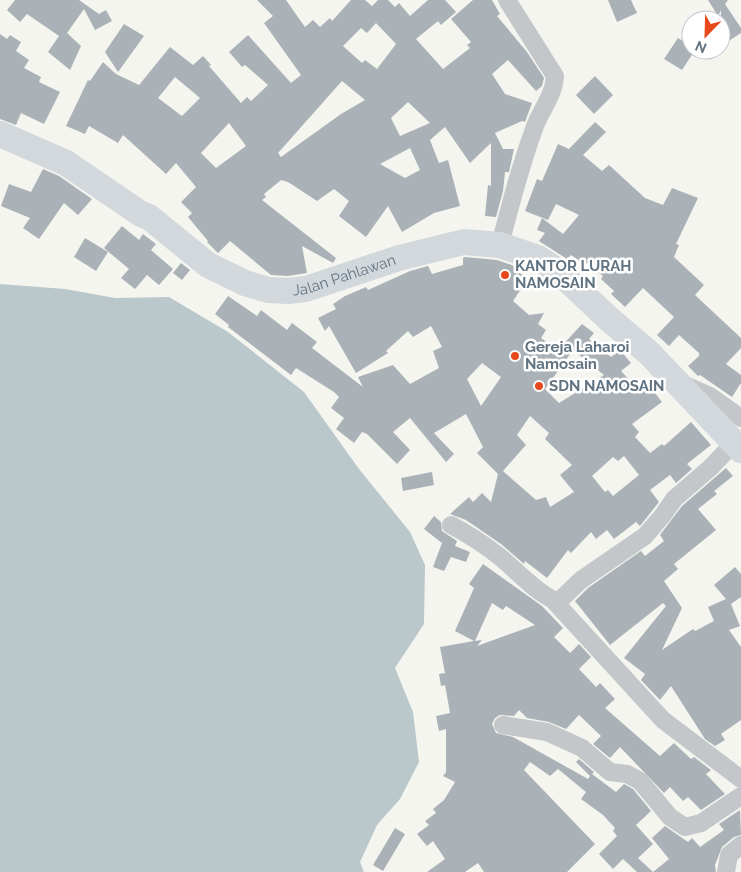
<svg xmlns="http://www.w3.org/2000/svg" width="741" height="872" font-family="Raleway,sans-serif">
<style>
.water{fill:#bac7cb}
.building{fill:#aab2b7;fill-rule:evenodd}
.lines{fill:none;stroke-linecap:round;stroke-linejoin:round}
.minor{stroke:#c4c7ca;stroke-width:18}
.highway{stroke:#d3d8dc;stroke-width:26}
.poi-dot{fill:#e8491c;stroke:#fff;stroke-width:2}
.labels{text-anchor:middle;stroke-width:5;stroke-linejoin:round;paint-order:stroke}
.poi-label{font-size:15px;font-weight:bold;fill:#627482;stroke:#fff;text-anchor:start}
.street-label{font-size:15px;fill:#627482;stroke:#fff}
</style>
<rect width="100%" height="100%" fill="#f5f5f0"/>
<path class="water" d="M0,284L65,289L115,298L169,297L228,332L304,392L359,469L410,532L425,565L424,624L395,668L413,712L419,762L400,799L377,825L360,862L364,872H0Z"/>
<path class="building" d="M15,0H79L99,14L106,10L112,21L95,30L84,9L67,33L81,46L70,70L48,52L59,36L27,14L20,22L7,10Z
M257,0H286L305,27L313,20L320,27L330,18L332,21L351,0H365L372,6L378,0H388L395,7L399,3L410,16L428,0H445L456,12L441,25L438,21L416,39L443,69L470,48L467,45L471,42L451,19L473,0H492L500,14L497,16L527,52L544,78L542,86L536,91L508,60L492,74L505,94L532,103L525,122L522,121L495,133L503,149H514L509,172H505L503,191L496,217L485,216L488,185L491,186V143L470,163L445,127L430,140L439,163L448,160L460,206L434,213L402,232L388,206L366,237L339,216L349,201L334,189L317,201L288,182L281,180L264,194L266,197L262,200L336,258L333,263L302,246L307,273L288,276L271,275L230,241L218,253L207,242L208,241L188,217L192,213L181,202L196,187L176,163L166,174L123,135L118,143L89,126L85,134L66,126L88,80L90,81L103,62L116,74L139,85L170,47L193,65L203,56L211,65L209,66L241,103L247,97L251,101L268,85L245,65L242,67L229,52L248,35L291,83L301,75L264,23L273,16ZM376,23L396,44L377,69L365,60L362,63L343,46L361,28L367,33ZM175,77L200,98L182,116L158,98ZM342,81L365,100L341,114L281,157L278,153ZM408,102L430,123L400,136L391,118ZM229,123L246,146L216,168L201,153ZM410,148L420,170L405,178L380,164Z
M608,0H631L637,13L617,22Z
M708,0H728L725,4L741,28V33L721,46V10L718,16Z
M124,24L144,36L118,72L105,52Z
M0,34L7,39L10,35L21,42L16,51L29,60L24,68L41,77L39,82L60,92L44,124L21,113L16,125L0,119Z
M678,38L691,46V50H695L682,70L664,59Z
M595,76L613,95L594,114L576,95Z
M595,122L606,132L583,155L602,171L609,165L645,198L663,205L672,188L698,198L676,244L679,245L674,257L704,285L695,295L741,338V348L726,364L741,375V383L732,397L700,375L698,376L688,366L699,356V353L679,335L669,346L657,335L674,317L643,288L625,307L611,294L614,291L601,279L603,276L581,259L580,261L571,255L567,259L539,241L545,233L537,230L542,218L563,234L579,215L556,204L548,220L525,211L537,179L542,181L558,144L569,149Z
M43,169L59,176L92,199L78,215L64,203L39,239L23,228L30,218L1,206L9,184L31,192Z
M122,226L139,240L143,234L156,244L151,250L173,269L159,285L147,275L135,289L121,278L129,269L104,248Z
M85,238L108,252L96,271L74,257Z
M465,257L497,260L520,268L518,272L528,278L513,301L529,315L544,313L538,324L546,330L541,338L558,350L582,324L594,333L589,339L611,357L620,350L631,363L621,371L638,389L647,383L662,402L632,424L639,432L635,437L650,453L662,444L664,446L691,422L711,445L687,464L692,469L676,483L670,475L650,490L659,502L640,526L636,522L614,539L607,530L596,539L591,532L571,553L568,550L547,578L525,561L524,564L501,544L466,520L450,514L469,497L473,502L482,493L491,502L498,474L477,453L483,447L466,414L434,433L454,454L446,462L410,418L393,432L410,450L397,464L367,434L362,432L354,443L336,429L344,418L331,408L339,397L334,392L296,368L291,375L228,327L229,325L215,314L228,296L257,316L261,310L287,330L292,323L317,342L312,348L363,387L358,377L393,365L410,384L439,368L433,351L442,347L431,326L413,337L408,331L386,351L388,353L356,373L329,326L325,331L318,318L336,309L333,304L345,296L366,287L368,290L410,271L428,266L432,274L463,265V258ZM573,350L604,375L559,403L545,389ZM482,363L501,377L481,406L467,379ZM530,416L549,433L545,439L572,465L560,475L574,492L550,507L546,497L536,500L503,471L526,445L517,435ZM624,456L639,475L613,496L608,490L605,492L592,476L613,457L618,461Z
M181,263L190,270L182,280L173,273Z
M726,468L733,476L714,491L717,494L698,509L716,530L674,564L678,569L664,581L682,608L662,650L693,629L695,631L714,621L708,607L726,599L714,585L735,567L741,574V597L731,604L740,626L729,630L741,647V720L721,734L725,740L715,746L705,739L671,686L660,700L641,680L645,674L624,658L666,606L663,603L610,645L575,601L588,588L641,551L645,556L664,541L660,535L682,506Z
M432,472L434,485L403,491L401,478Z
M434,516L441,522L442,531L457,541L455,546L470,552L466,562L451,557L444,571L433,567L442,543L424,529Z
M483,564L542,606L563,628L554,637L570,653L579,644L591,657L579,669L596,687L600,683L615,699L605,708L660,756L674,743L691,759L694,757L711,770L706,774L725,794L701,810L688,797L683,801L670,787L664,793L620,747L610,758L593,744L601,736L579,715L566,729L549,722L527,718L519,710L514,716L500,715L495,718L492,724L496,733L513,737L588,779L590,776L576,762L579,759L594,772L592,774L616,792L624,784L633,789L651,811L636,825L653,844L638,858L653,872L669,859L652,838L665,826L688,842L692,838L700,847L724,830L719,824L740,810L741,835L734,837L722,847L715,865L716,872H637L623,859L613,869L599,854L617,836L613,831L615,828L603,815L581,799L586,792L558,769L550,776L530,762L524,770L595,844L567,872H484L478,863L465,872H427L445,859L433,841L427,846L417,834L429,825L425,821L436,813L433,809L444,800L455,782L443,776L446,772V729L439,731L436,716L450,713L445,685L441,686L439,674L445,673L440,647L474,641L455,631L474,588L469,584ZM492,603L503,610L506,606L535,625L477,646L482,640L475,641Z
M395,828L405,834L383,871L373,865Z"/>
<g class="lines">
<path class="minor" d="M500,245C510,206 520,167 534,129C540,111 554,96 555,76L507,0
M685,385L710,396L741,418
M451,525C468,534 485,545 500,557C514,568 543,600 559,601L581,580L645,536L663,515L674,499L710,468L735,442
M554,601L663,720L741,779
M503,725L547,732L582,748L610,772L627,774L640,781L670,817L685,827L701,823L741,796
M726,872L729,855L741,845"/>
<path class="highway" id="s1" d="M0,134L66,163L141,214L149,217L208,265L245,283L268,290L288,291L306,289L399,258L464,242L500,245L538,258L558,271L609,319L649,353L741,450"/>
</g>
<g class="poi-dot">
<circle cx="505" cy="275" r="5"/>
<circle cx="515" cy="356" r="5"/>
<circle cx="539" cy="386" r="5"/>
</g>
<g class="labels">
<g class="poi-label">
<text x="515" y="271">KANTOR LURAH<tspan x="515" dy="17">NAMOSAIN</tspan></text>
<text x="525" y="352">Gereja Laharoi<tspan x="525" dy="17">Namosain</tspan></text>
<text x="549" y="391">SDN NAMOSAIN</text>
</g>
<g class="street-label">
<text dy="5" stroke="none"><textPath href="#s1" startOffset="391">Jalan Pahlawan</textPath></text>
</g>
</g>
<g transform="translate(706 35) rotate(203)"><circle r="24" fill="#ffffff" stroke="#c0c7cd"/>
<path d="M0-4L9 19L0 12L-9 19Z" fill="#e8491c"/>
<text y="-8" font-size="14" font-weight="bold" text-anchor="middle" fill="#627482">N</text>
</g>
</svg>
